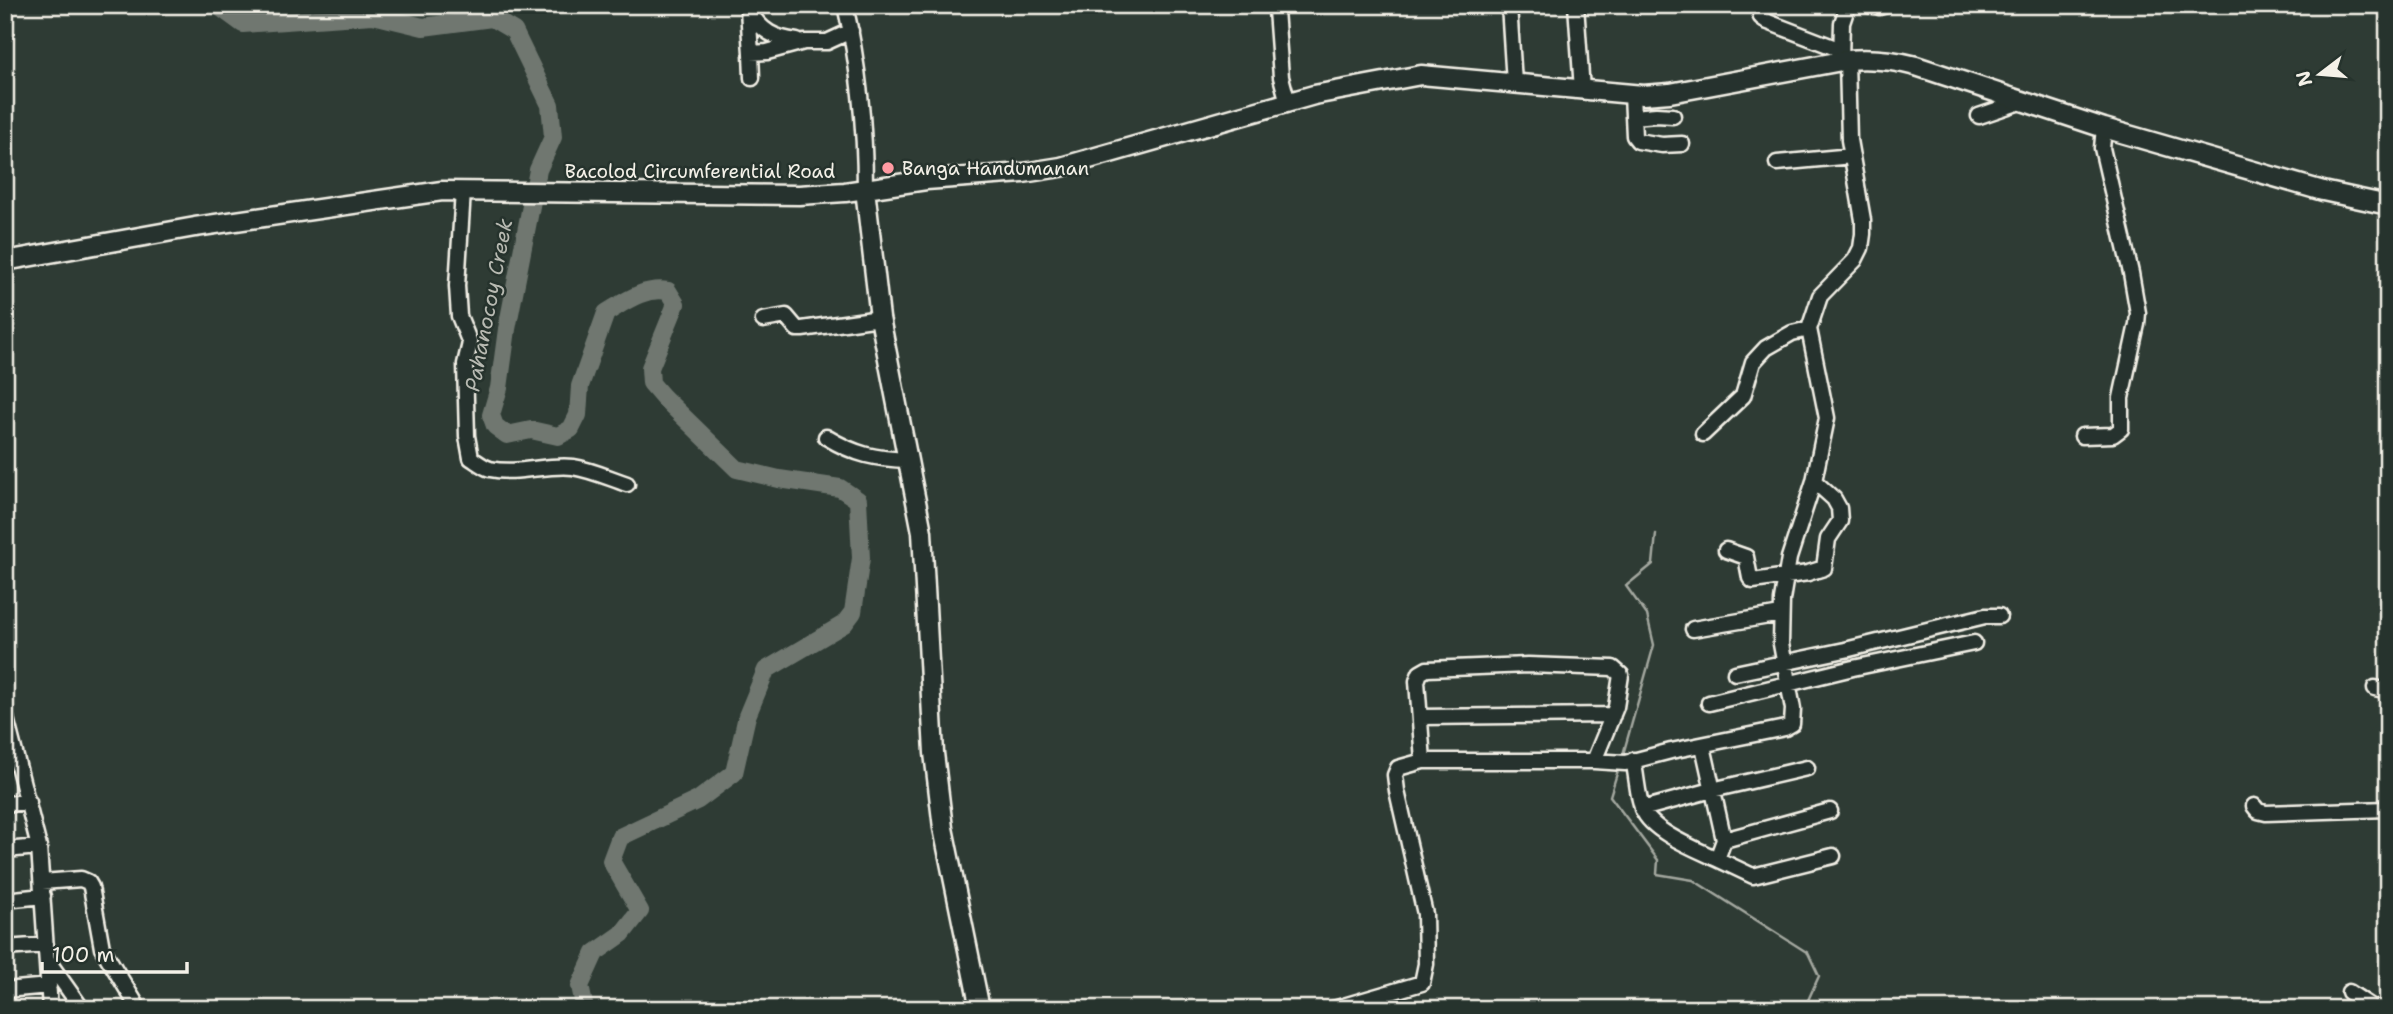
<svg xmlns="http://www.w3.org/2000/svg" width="2393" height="1014" font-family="'Shantell Sans',sans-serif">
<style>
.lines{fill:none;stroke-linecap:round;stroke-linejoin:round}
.stream{stroke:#a4a8a0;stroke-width:2.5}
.river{stroke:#6f7770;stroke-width:18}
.minor-casing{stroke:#f4f1e8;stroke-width:19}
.major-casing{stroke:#f4f1e8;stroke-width:23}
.minor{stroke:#26332d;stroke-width:14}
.major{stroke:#26332d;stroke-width:18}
.poi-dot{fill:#ff9aa2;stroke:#26332d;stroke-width:2.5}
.labels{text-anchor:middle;stroke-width:5;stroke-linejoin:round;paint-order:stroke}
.poi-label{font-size:19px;fill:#f4f1e8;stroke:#26332d;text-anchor:start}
.street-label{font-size:19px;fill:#f4f1e8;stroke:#26332d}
.water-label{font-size:21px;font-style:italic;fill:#b8bab2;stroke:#26332d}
</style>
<rect width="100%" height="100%" fill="#2e3b34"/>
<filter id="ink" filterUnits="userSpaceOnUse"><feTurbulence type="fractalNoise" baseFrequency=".0143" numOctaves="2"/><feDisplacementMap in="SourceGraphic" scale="14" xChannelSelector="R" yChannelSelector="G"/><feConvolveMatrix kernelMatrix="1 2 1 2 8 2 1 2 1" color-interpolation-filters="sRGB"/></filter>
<g filter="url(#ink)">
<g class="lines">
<path class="stream" d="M1622,758L1654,645L1647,615L1626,586L1653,564L1656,534
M1619,767L1610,796L1658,860L1657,874L1693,880L1808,953L1819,976L1804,1009"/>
<path class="river" d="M217,5L243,24L373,15L423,27L492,18L514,31L550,105L553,137L538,170L507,329L499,388L491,415L495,426L507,435L531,430L558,436L571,429L578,415L580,386L606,313C626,301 644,287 668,291L676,304L650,368L651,383L663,397L737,469L779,479L840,488L858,500L861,558L853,612L844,624L766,670L747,716L734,773L698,800L620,837L611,861L640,911L622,934L595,953L580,986L585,1009"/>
<defs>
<path id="minor" d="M746,5L748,10L751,53L767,52L804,42H827L851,31
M845,5C859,66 865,127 865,189
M1509,5L1514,83
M1576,5L1582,90
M1760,5L1761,17L1768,22L1841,50
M1869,5L1879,7L1886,5
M1276,10L1281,77L1288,103
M749,11C762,32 774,38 797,41
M751,53L752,78
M1841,59L1842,23L1848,5
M1632,95L1634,136L1638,141L1662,145L1682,144
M1979,116L2023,101
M1633,117L1656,115L1673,116
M1777,163L1852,156
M463,191L457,286L459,316L470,343L465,364L467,436L471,458C476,461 483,467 490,469C517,475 546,464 573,467C592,470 609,478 627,484
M763,320L786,316L797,329H802L880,318
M1703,434L1743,396L1753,362L1766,348L1792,333L1809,329
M2082,436L2113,435L2121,429V398L2137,324L2138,313L2131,273L2102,148L2104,128
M826,437C856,455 875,459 909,460
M1726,550L1746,557L1750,578L1753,581L1808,573L1824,568L1828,539L1840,521L1839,508L1834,499L1814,481
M1693,629L1781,614
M1735,673L1845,650L1985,616H1999
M2375,688L2388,691
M1709,703L1853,668L1974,643
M5,714L39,847L50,1009
M1420,717L1613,715
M1633,760C1637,776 1637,796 1643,810C1652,832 1696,849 1717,859L1724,840L1703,746
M1423,761L1417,681L1420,673L1427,669L1528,665L1613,668L1621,675L1616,707L1594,761
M5,804L29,802
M2254,806L2258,811L2266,813L2388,809
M1642,809L1712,790L1807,768
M1724,840L1830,811
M5,850L39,847
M1717,859L1753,876L1833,856
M42,882L81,879L88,882L91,887L102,948L139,1009
M5,900L43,896
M5,948L46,945
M48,961L82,1009
M5,990L49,986
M2349,992L2373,1008L2388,1006
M1333,1009L1422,983L1426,964L1425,914L1397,791L1395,775L1398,768L1423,761H1594L1625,763L1671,751L1785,728L1792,724L1793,709L1781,644L1782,600L1789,558L1814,481L1827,418L1809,329L1820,296L1855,260L1861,248L1863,234V220L1849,140L1847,60"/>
<path id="major" d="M865,189L880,318L922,532L934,753L943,828L980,1009
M5,261L195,227L442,191L799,195L845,192L926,180L1023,173L1061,167L1314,95L1421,75L1643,95L1670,93L1847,60C1871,58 1893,60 1916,66L2104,128L2323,191L2388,205"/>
</defs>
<use href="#minor" class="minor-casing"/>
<use href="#major" class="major-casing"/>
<use href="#minor" class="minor"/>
<use href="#major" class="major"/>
</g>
</g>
<circle class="poi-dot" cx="888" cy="168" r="7"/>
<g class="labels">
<g class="poi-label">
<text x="902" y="175">Banga Handumanan</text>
</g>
<g class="street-label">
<text x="700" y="178">Bacolod Circumferential Road</text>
</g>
<g class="water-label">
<text transform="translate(489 305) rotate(-79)" y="7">Pahanocoy Creek</text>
</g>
</g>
<rect width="2393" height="1014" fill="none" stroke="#26332d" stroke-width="28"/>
<rect x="14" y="14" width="2365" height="986" fill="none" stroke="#f4f1e8" stroke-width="2.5" filter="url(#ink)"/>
<g transform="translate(2320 74) rotate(254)" stroke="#26332d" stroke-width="5" paint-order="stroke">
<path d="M0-5L12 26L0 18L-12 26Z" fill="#f4f1e8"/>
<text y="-10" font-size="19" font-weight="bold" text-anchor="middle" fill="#f4f1e8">N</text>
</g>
<path d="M42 962v10h145v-10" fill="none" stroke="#f4f1e8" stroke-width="3.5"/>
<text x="52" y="962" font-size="21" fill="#f4f1e8" stroke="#26332d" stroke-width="5" paint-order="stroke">100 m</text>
</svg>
